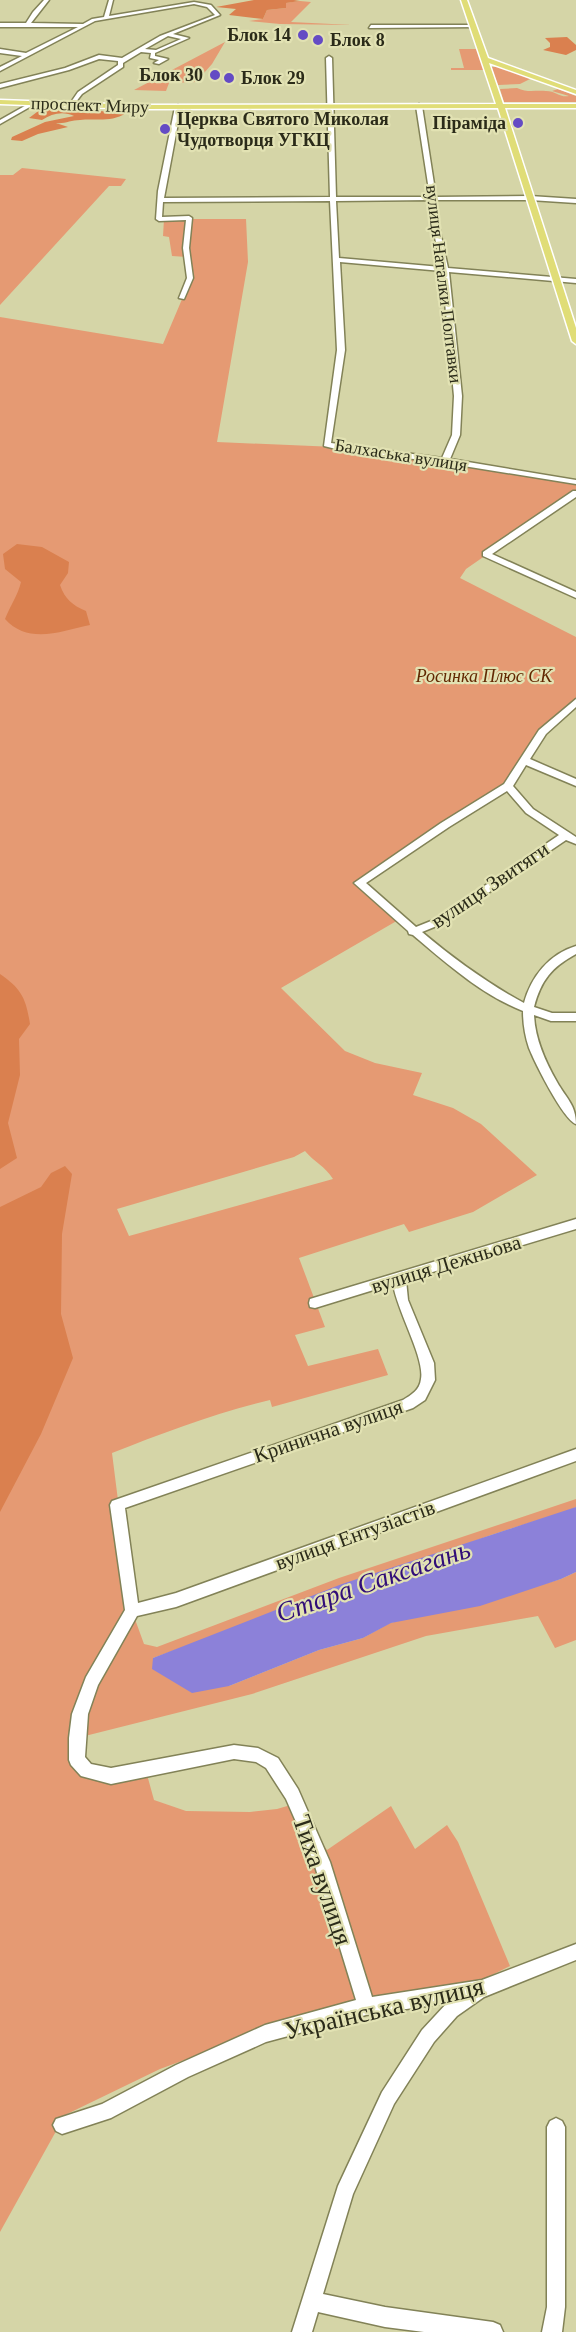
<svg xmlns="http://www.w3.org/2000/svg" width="576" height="2332" font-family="'Times New Roman',serif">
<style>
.green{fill:#e59a73;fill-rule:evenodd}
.forest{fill:#da804f}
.water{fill:#8c81d9}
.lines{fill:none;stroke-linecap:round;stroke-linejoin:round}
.minor-casing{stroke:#828257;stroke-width:3}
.major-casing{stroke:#fff;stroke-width:3}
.minor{fill:#fff;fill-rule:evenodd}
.major{fill:#e0dd77;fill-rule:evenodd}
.poi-dot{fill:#644bc4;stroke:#e2e2b3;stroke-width:2}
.labels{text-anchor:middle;stroke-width:4.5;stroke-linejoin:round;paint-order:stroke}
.far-poi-label{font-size:18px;font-weight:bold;fill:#2b2b19;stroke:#e2e2b3;text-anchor:end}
.far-street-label{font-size:18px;fill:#2b2b19;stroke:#e2e2b3}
.far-park-label{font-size:18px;font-style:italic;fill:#622802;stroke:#e2e2b3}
.street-label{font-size:21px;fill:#2b2b19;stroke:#e2e2b3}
.near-street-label{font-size:26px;fill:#2b2b19;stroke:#e2e2b3}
.near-water-label{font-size:27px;font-style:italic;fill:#310e78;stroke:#e2e2b3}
</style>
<rect width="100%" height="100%" fill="#d5d5a7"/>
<path class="green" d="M300,1L311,2L291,22L352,25L280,24L249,21L263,19L267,10L286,8L285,3Z
M225,42L212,64L196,82L169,83L166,91L134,90Z
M459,49H478L485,70H451V68H464Z
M491,67H503L532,78L520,84L498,85Z
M517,88C528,93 534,90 546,91C556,91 560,98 569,96L552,91L558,89L576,96V102H504L500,89Z
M22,168L126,179L121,186H109L0,305V175H13Z
M164,219H246L248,262L217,442L336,447L445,461L576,482V493L466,569L460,578L576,637V702L551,723L508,786L360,882L400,919L281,988L345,1051L375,1063L422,1073L413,1095L453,1108L481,1124L537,1175L473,1212L409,1232L404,1224L299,1258L325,1327L295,1335L308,1366L378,1349L388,1375L272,1407L270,1400C216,1413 163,1433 112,1453L132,1611L144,1644L157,1647L339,1578L576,1499V1507L570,1510L491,1535L153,1658L229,1686L319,1650L363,1638L390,1623L527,1589L561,1579L576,1572V1640L555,1648L538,1616L426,1636L252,1694L77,1738L87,1771H146L154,1800L186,1811L250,1812L277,1809L301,1802L311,1828L327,1850L391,1806L415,1849L447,1825L458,1842L510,1966L478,1982L311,2013L160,2069L65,2115L0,2232V317L163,344L191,278L187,257L172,256L169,237L163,236ZM305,1151C314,1162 325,1166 333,1179L129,1236L117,1209L294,1157Z"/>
<path class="forest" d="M254,0H294L300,1L286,3V8L267,10L263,19L229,15L236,9L216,7Z
M567,37L576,45V50L566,55L543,50L550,47V43L545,38Z
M41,109L125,112L126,113C111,123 96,118 80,120C71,120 65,124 56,123L68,127L38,134L22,141L11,140L12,137L45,122L74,116C64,111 52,113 42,120L29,118Z
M17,544L42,547L69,562L68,573L60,585C65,599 72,605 86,611L90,625C62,631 28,645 5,619C10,606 18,595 21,582L5,569L3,554Z
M0,974C22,989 26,999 30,1024L19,1039L20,1075L8,1123L17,1158L0,1169Z
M65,1166L72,1174L62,1234L61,1314L73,1358L41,1434L0,1512V1207L41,1187L51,1173Z"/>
<path class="water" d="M576,1507V1572L561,1579L480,1606L391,1623L363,1638L319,1650L229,1686L192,1693L152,1669L153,1658L342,1584Z"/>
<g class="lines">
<defs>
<path id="minor" d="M44,0H49L31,23L83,24L92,19L104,17L109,0H113L109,16L194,2L211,5L220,15L173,34L189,38L155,53V56L168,59L159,64L154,63L159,60L150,58L151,53L141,52L123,63V67L82,94L72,107L69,105L78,92L118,65V61L99,59L69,70L0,88V84L65,68L99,55L122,58L160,36L215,15L207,7L194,4L95,21L0,71V67L22,56L0,53V49L26,53L78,27H0V23H26L33,12ZM168,36L181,39L156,50L145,49Z
M371,25H473L476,27L369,28Z
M329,56L332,58L336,197H430L416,106L419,104L422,106L436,197L530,196L576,199V203L530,200H436L435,208L448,268L576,279V283L449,272L462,396L460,435L450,459L576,480V484L445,463L336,449L324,446L337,350L330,201L163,202L162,217L189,216L192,218L189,248L193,278L184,299L179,298L187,278L183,248L186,220L159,221L156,219L158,191L175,107L178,105L181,107L164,198L330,197L326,58ZM430,200L429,208L441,267L339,258L336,201ZM340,262L442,271L454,396L452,435L442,458L331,443L345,350Z
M30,103L35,104L0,124V120Z
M573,491H576V497L492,554L576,592V598L483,556V552Z
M576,699V707L546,734L530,759L576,779V786L526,765L513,786L533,809L576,837V844L566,840L444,923L422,932C454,959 487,983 524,1003C531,977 549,954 576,946V954C552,967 541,980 534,1007L552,1013H576V1021H551L534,1015C535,1039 545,1061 557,1082C566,1098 576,1105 576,1124C563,1119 535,1063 529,1048C525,1036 523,1024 523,1011C482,995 446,963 413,935L409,934L408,931L354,883L441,823L504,784L539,730ZM507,791L526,813L559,835L436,919L416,927L366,883L449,827Z
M576,1219V1229L406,1280L408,1300L434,1363L435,1380L425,1400L413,1408L125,1508L138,1603L176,1593L576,1449V1461L176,1607L137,1616L98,1685L88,1714L85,1757L91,1764L111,1768L234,1745L258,1748L278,1758L298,1789L330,1862L372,1997L482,1980L576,1944V1960L484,1997L457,2016L434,2042L394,2104L353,2194L323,2294L385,2307L493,2322L500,2325L503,2332H424L385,2327L318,2312L312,2332H292L338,2186L382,2092L422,2030L447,2003L366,2015L266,2042L188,2077L111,2118L62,2134L56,2131L53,2125L56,2119L102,2104L176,2065L265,2025L356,2000L314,1863L286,1799L266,1768L256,1762L234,1759L111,1784L81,1776L71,1765L69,1760V1738L72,1714L86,1677L125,1610L110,1505L112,1501L403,1400C411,1395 420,1390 421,1379C425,1358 397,1311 393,1284L315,1308L310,1307L309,1303L310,1299Z
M556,2118L562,2121L565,2127V2307L562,2332H542L547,2307V2127L550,2121Z"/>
<path id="major" d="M461,0H467L488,58L576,90V94L489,63L503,104H576V108H505L576,328V344L572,341L498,108L139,109L0,104V100L139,105L496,104Z"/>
</defs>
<use href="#minor" class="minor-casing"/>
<use href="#major" class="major-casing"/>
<use href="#minor" class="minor"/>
<use href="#major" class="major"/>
</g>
<g class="poi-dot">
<circle cx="303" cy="35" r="6"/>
<circle cx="318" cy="40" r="6"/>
<circle cx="215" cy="75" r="6"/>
<circle cx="229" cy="78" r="6"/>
<circle cx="518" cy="123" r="6"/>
<circle cx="165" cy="129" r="6"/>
</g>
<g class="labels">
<g class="far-poi-label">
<text x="291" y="41">Блок 14</text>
<text x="330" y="46" text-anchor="start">Блок 8</text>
<text x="203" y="81">Блок 30</text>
<text x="241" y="84" text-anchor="start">Блок 29</text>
<text x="177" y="125" text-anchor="start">Церква Святого Миколая<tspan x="177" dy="21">Чудотворця УГКЦ</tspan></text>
<text x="506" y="129">Піраміда</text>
</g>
<g class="far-street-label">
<text transform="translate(90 105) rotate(2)" y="6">проспект Миру</text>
<text transform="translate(444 284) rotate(83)" y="6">вулиця Наталки Полтавки</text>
<text transform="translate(401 455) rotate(9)" y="6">Балхаська вулиця</text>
</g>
<g class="far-park-label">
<text x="484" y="682">Росинка Плюс СК</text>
</g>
<g class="street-label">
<text transform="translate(490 885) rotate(-34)" y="7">вулиця Звитяги</text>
<text transform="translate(446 1264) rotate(-17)" y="7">вулиця Дежньова</text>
<text transform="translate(328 1431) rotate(-19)" y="7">Кринична вулиця</text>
<text transform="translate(355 1535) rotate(-20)" y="7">вулиця Ентузіастів</text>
</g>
<g class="near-street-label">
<text transform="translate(323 1880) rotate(71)" y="9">Тиха вулиця</text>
<text transform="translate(384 2008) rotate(-13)" y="9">Українська вулиця</text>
</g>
<g class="near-water-label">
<text transform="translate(373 1581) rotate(-19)" y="9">Стара Саксагань</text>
</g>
</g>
</svg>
